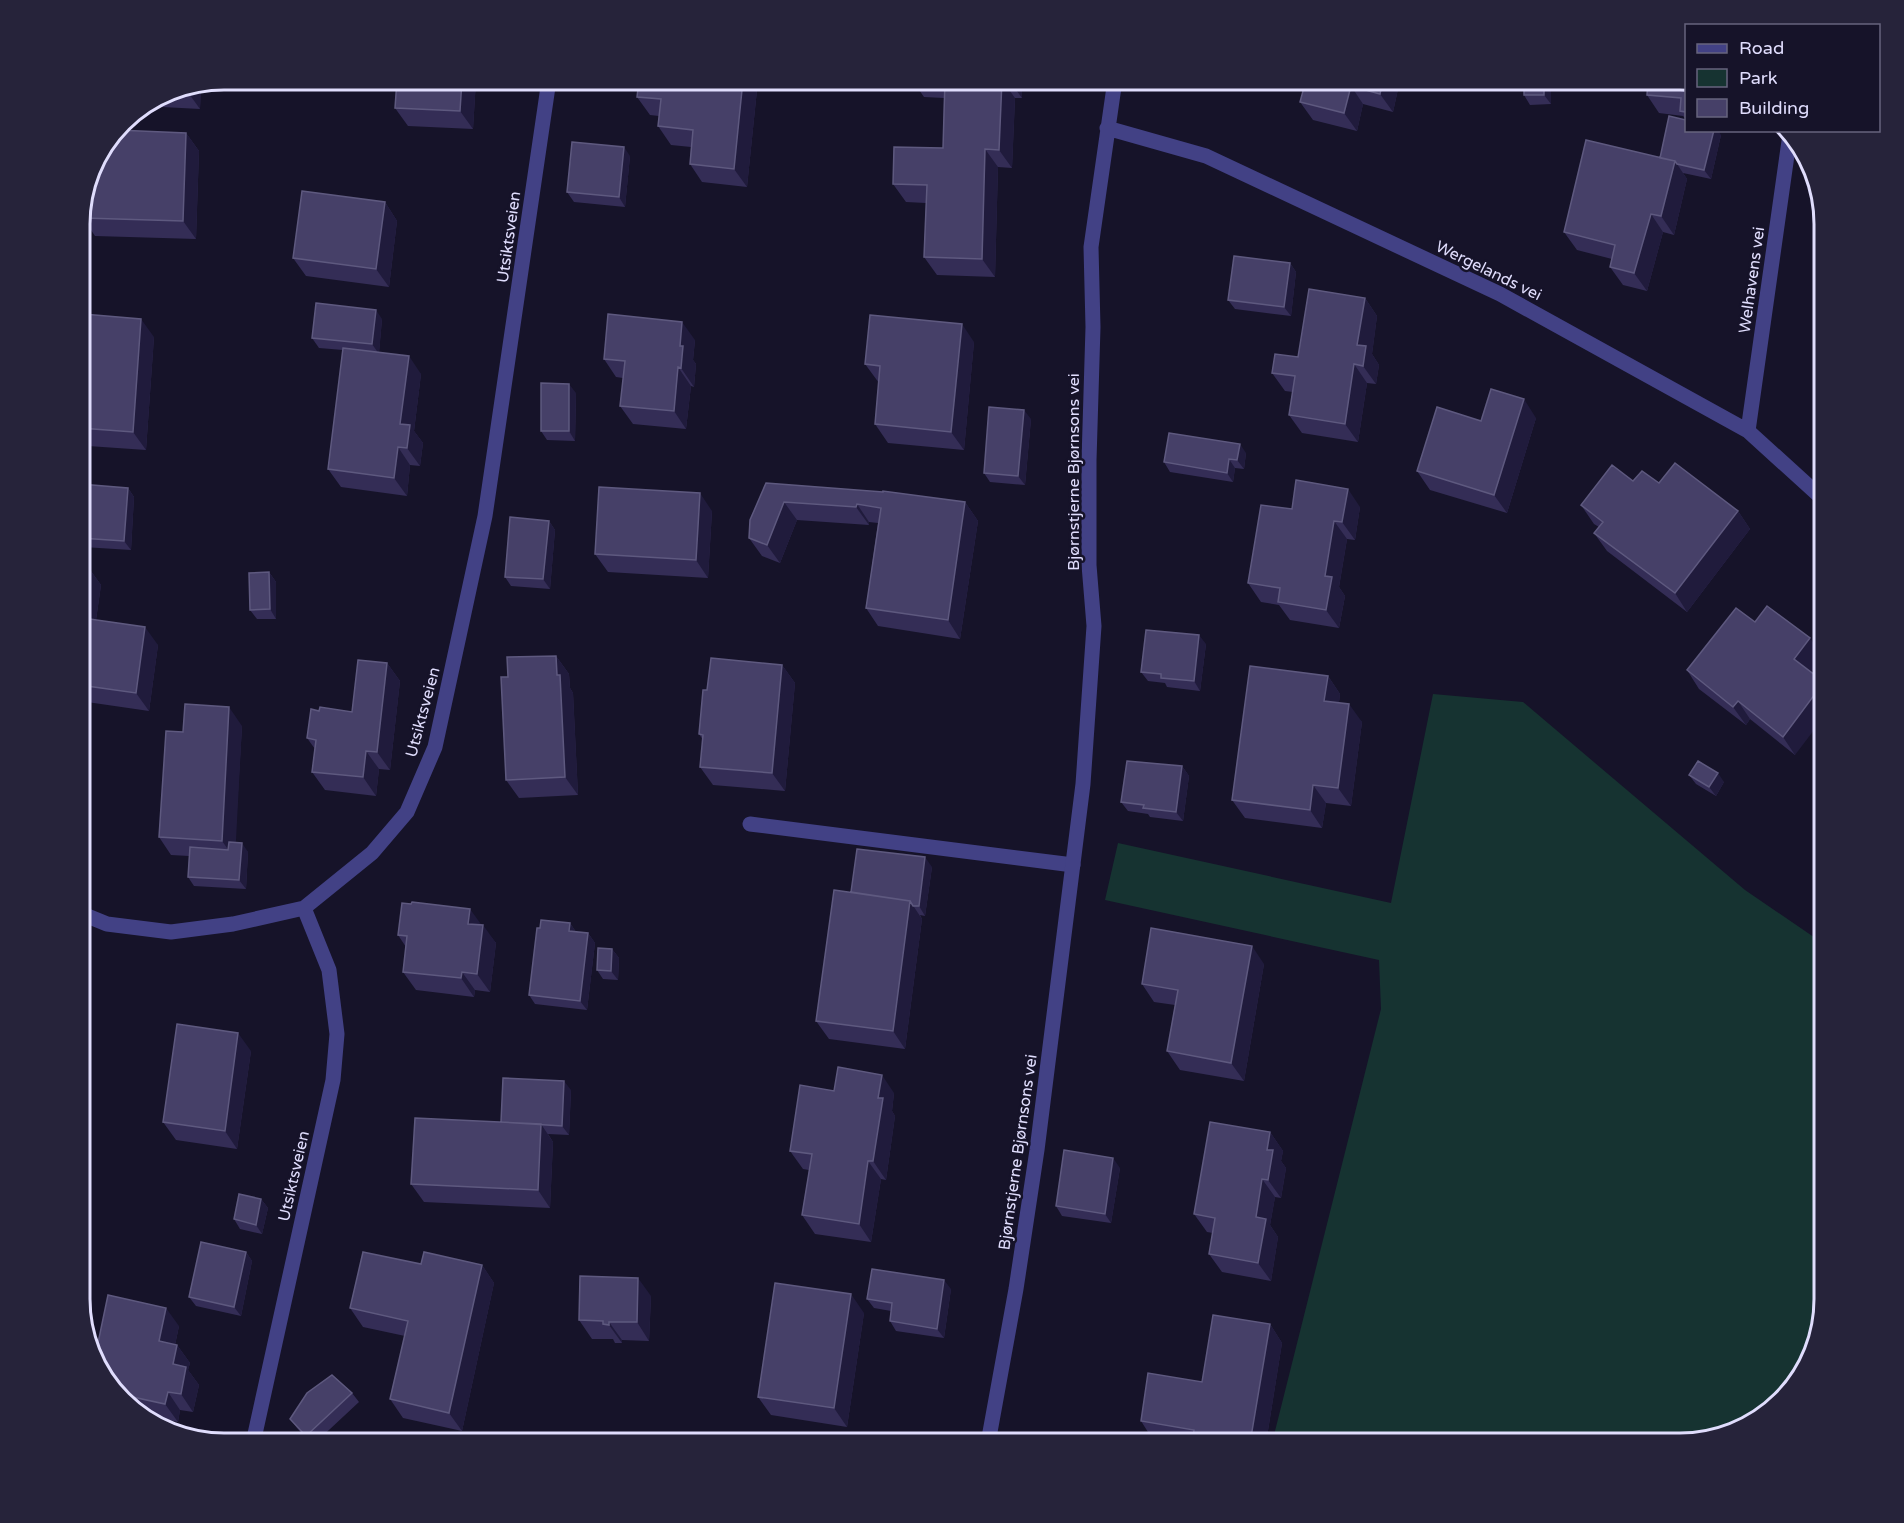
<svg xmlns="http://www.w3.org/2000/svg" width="1904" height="1523" font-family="'Varela Round',sans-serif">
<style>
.green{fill:#163331}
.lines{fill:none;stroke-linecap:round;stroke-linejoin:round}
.service{stroke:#424185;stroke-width:15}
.minor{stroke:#424185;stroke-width:15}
.wall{fill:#342d56}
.shaded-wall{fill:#201b3c}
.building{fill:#464068;stroke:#5e597f;stroke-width:1.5}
.labels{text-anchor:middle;stroke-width:5;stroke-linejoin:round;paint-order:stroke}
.street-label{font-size:16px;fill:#e0ddfd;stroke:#161329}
.rim{fill:none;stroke:#e0ddfd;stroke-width:3}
</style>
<rect width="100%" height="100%" fill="#161329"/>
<path class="green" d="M1433,694L1523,702L1745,890L1824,944V1299L1814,1354L1789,1394L1743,1429L1680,1443H1272L1381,1009L1379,960L1105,900L1118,843L1391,903Z"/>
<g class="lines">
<path class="service" d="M750,824L1073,865"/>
<path class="minor" d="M1107,128L1206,156L1500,294L1748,431L1824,500
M1748,431L1790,134
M80,913L107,924L171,932L233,924L304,908L372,853L407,812L435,747L485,516L549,80
M253,1443L333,1080L337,1034L329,970L304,908
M988,1443L1016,1289L1037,1150L1083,784L1094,626L1089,565V460L1093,327L1091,247L1115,80"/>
</g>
<path class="wall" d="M476,80L473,129L408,126L395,108Z
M758,80L747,187L702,182L690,164L691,147L671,145L658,126L659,116L650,115L637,97Z
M912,80H1020L1022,83V98H1015L1012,168L998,167L995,277L937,275L924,257L926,203L906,202L893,184L943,148L944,98L924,97Z
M1260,80H1400L1393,112L1363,104L1357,131L1313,120L1300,102L1304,90Z
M1686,81V130L1721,135L1711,179L1683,173L1687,179L1674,235L1663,232L1647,291L1623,285L1610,267L1612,259L1577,250L1564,232L1660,158L1686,119L1683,116L1659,113L1647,95Z
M1551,83V104L1530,105L1524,95Z
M201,84L200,109L143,106L169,90Z
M186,133L199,151L196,239L95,236L83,218Z
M630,156L625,207L574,202L567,192Z
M385,202L397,221L389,287L306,276L293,258Z
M1290,263L1296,272L1291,316L1235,309L1228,300Z
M1365,298L1377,316L1372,354L1379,365L1376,384L1367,383L1358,442L1302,433L1289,415L1293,392L1285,391L1272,373L1298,357Z
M1824,308V371L1818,362Z
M382,319L379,352L421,374L414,431L423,443L420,466L410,465L407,496L341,487L328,469L343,350L319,348L312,338Z
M154,337L146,450L88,446L80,435V359Z
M695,340L693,360L696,364L694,387L691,386L686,429L633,424L620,406L623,378L616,377L604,359Z
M974,342L964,450L888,443L875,424L879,383L865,364Z
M576,393L575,441L547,440L541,431Z
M1536,418L1507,513L1430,490L1417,471Z
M1031,419L1025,485L990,482L984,473Z
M1246,453L1244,469L1235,468L1233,482L1170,472L1164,462Z
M1633,481L1659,483L1738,511L1750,529L1687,612L1607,551L1594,533L1599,527L1594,524L1581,505Z
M766,483L965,502L978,521L960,639L878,626L866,608L878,523L869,522V525L797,520L780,563L762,556L749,538Z
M80,484L128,488L134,497L131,550L83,547L80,542Z
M1360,507L1355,540L1347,539L1339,587L1345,596L1339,628L1290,620L1279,605L1261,602L1248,583L1292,509Z
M712,511L708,578L608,572L595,554Z
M549,521L555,530L550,589L511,586L505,577Z
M80,566L88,567L101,585L96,620L158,645L149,711L87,702L86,708L80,707Z
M269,572L276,582V619H257L250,610Z
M1755,622L1823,657L1811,672L1795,755L1750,719L1746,725L1699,689L1687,670Z
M1206,644L1200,691L1167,687L1165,683L1148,681L1141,672Z
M556,656L569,674L570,688L573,693L578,795L519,798L506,780L508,677Z
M387,663L400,681L390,770L379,769L376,796L325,790L312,772L315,749L307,738L319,711L352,712Z
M782,665L795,683L785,791L713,785L700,767L703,740L699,734L707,690Z
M1328,676L1340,694L1339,702L1362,722L1351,806L1326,803L1322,828L1245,818L1232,800Z
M242,726L235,843L248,852L246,889L194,886L188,877L189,856L171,855L159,837L183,732Z
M1182,766L1189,776L1183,821L1150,817L1148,814L1128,811L1121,802Z
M1689,775L1724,782L1716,796L1696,784Z
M932,867L925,916L920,915L922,919L905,1049L829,1039L816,1021L851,892Z
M570,923L576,932L588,933L595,943L587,1010L535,1004L529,995L540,928Z
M481,925L496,943L490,992L475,990L474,997L416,990L403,972L406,947L398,935Z
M612,949L619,958L618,980L603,979L597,970Z
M1264,964L1244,1081L1180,1070L1167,1051L1175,1005L1154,1002L1142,984Z
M251,1051L237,1149L176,1140L163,1122Z
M571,1090L569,1135L548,1134L553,1142L550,1208L424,1202L411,1184L501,1122Z
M834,1091L894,1093L892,1111L895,1116L886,1180L881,1179L871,1242L815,1234L802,1215L809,1170L803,1169L790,1151Z
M1270,1132L1283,1151L1281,1161L1286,1168L1281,1198L1275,1197L1270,1225L1278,1237L1271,1281L1222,1272L1209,1254L1213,1233L1207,1232L1194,1214Z
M1120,1168L1111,1223L1062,1216L1056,1206Z
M261,1199L268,1208L262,1234L240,1229L234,1219Z
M246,1252L252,1261L241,1316L196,1306L189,1297Z
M482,1265L494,1283L462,1431L403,1418L390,1399L405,1336L363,1327L350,1308Z
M951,1289L944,1338L896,1331L890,1321L891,1311L874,1308L867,1299Z
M651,1296L649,1341L622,1340V1343H615L613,1339H592L579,1320Z
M864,1313L847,1427L771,1415L758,1397Z
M1270,1324L1282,1343L1266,1443H1178L1153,1440L1141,1421L1202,1382Z
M179,1326L175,1345H177L190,1363L188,1370L199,1385L193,1412L180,1410L178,1422L139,1414L129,1408L94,1362Z
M352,1393L359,1402L315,1443H310L297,1428L290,1419Z"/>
<path class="shaded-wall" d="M462,80H476L473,129L460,111Z
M743,80H758L747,187L734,169Z
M1002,80L1015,98L1012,168L999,150Z
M1009,80H1020L1022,83V98Z
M1383,80H1400L1393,112L1380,94Z
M1544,80H1548L1551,83V104L1544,95Z
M201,84L200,109L187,91V87Z
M1351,86L1363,104L1357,131L1344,113Z
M1714,130H1718L1721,135L1711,179L1704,170Z
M186,133L199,151L196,239L183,221Z
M624,147L630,156L625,207L619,197Z
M985,149L998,167L995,277L982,259Z
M1675,161L1687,179L1674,235L1661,216Z
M385,202L397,221L389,287L376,269Z
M1651,214L1663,232L1647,291L1634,273Z
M1290,263L1296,272L1291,316L1284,307Z
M1365,298L1377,316L1372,354L1379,365L1376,384L1363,366L1357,345Z
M376,310L382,319L379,354L372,344Z
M141,319L154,337L146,450L133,432Z
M682,322L695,340L693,360L696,364L694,387L681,368L680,346Z
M962,324L974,342L964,450L951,432Z
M409,356L421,374L414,431L423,443L420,466L407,448L400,424Z
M1354,364L1367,383L1358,442L1345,424Z
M678,367L691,386L686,429L674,411Z
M569,384L576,393L575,441L569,431Z
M1524,399L1536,418L1507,513L1494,495Z
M1024,410L1031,419L1025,485L1018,476Z
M1240,444L1246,453L1244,469L1237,460Z
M398,447L410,465L407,496L394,478Z
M1229,459L1235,468L1233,482L1227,473Z
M128,488L134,497L131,550L124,541Z
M1348,489L1360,507L1355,540L1342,522Z
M700,493L712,511L708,578L696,560Z
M784,502L797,520L780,563L767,545Z
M965,502L978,521L960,639L948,620Z
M857,504L869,522V525L856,507Z
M1738,511L1750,529L1687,612L1675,593Z
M549,521L555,530L550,589L543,579Z
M1334,521L1347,539L1339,587L1345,596L1339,628L1326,610L1325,576Z
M88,567L101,585L93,641L80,622Z
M269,572L276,582V619L270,609Z
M145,627L158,645L149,711L136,693Z
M1199,635L1206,644L1200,691L1194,681Z
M1810,638L1823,657L1807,677L1794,659Z
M556,656L569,674L570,688L573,693L578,795L565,777Z
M387,663L400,681L390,770L377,752Z
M782,665L795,683L785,791L772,773Z
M1328,676L1340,694L1337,719L1324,701Z
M1824,683V717L1795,755L1783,737Z
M80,692L87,702L86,708L80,699Z
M1738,701L1750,719L1746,725L1733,707Z
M1349,704L1362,722L1351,806L1338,788Z
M229,707L242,726L235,859L222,841Z
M366,751L379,769L376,796L363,777Z
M1182,766L1189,776L1183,821L1176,812Z
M1718,773L1724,782L1716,796L1709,787Z
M1313,785L1326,803L1322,828L1310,810Z
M242,843L248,852L246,889L239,880Z
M925,857L932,867L925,916L919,906Z
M910,901L922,919L905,1049L893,1031Z
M470,909L483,927L468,924Z
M570,923L576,932L569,931Z
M483,925L496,943L490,992L477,974Z
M588,933L595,943L587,1010L580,1001Z
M80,940L86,948L80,968Z
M1252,946L1264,964L1244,1081L1231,1063Z
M612,949L619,958L618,980L611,971Z
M462,972L475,990L474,997L461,978Z
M238,1033L251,1051L237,1149L225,1131Z
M882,1075L894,1093L892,1111L895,1116L886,1180L873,1161L878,1098Z
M564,1081L571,1090L569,1135L562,1126Z
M541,1124L553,1142L550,1208L538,1190Z
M1270,1132L1283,1151L1281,1161L1286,1168L1281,1198L1268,1180L1267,1150Z
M1113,1158L1120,1168L1111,1223L1105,1214Z
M868,1161L881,1179L871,1242L859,1224Z
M1262,1179L1275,1197L1270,1225L1278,1237L1271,1281L1258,1263L1256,1217Z
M261,1199L268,1208L262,1234L256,1225Z
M246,1252L252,1261L241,1316L234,1307Z
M482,1265L494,1283L462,1431L449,1413Z
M638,1278L651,1296L649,1341L637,1322Z
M944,1280L951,1289L944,1338L937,1329Z
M851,1294L864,1313L847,1427L834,1408Z
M166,1308L179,1326L172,1359L159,1341Z
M609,1322L622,1340V1343L609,1325Z
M1270,1324L1282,1343L1266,1443H1250Z
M177,1345L190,1363L188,1370L199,1385L193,1412L181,1394L173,1364Z
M168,1392L180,1410L178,1422L165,1404Z"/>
<path class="building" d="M397,80H462L460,111L395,108Z
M639,80H743L734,169L690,164L693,130L658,126L661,99L637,97Z
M930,80H1009H1002L999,150L985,149L982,259L924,257L927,185L893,184L894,147L943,148L945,80Z
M1306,80H1383L1380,94L1351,86L1344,113L1300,102Z
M1524,80H1544V95H1524Z
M1648,80H1680L1686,81V112L1680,111L1681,98L1647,95Z
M187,87V91L171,90Z
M1669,116L1686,120V130H1714L1704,170L1677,164L1675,161L1660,158Z
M117,130L186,133L183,221L83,218V202L95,160Z
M1586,140L1675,161L1661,216L1651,214L1634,273L1610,267L1615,245L1564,232Z
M572,142L624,147L619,197L567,192Z
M302,191L385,202L376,269L293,258Z
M1234,256L1290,263L1284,307L1228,300Z
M1309,289L1365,298L1357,345L1366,346L1363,366L1354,364L1345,424L1289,415L1295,376L1272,373L1275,354L1298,357Z
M316,303L376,310L372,344L312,338Z
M1824,308V363L1818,362Z
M83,314L141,319L133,432L80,428V359Z
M608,314L682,322L680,346H683L681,368L678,367L674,411L620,406L625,361L604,359Z
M870,315L962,324L951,432L875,424L880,366L865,364Z
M343,348L409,356L400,424L410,425L407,448L398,447L394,478L328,469Z
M541,383L569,384V431H541Z
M1491,389L1524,399L1494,495L1417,471L1437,407L1481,421Z
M989,407L1024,410L1018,476L984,473Z
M1169,433L1240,444L1237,460L1229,459L1227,473L1164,462Z
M1675,463L1738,511L1675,593L1594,533L1603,522L1581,505L1612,465L1633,481L1642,471L1659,483Z
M1296,480L1348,489L1342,522L1334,521L1325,576L1332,577L1326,610L1278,602L1280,588L1248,583L1261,505L1292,509Z
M766,483L883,492V491L965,502L948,620L866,608L881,508L857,504L856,507L784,502L767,545L749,538L750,520Z
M80,484L128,488L124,541L80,538Z
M599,487L700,493L696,560L595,554Z
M510,517L549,521L543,579L505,577Z
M80,566L88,567L80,622L83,618L145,627L136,693L80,685Z
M269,572L270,609L250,610L249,573Z
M1767,606L1810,638L1794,659L1824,682L1783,737L1738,701L1733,707L1687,670L1736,608L1755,622Z
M1146,630L1199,635L1194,681L1161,678V674L1141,672Z
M556,656L557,675H560L565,777L506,780L501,677H508L507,657Z
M711,658L782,665L772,773L700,767L703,735L699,734L703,690H707Z
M358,660L387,663L377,752L366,751L363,777L312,772L316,740L307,738L311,709L319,711L320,707L352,712Z
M1250,666L1328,676L1324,701L1349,704L1338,788L1313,785L1310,810L1232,800Z
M185,704L229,707L222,841L159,837L166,731L183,732Z
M1127,761L1182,766L1176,812L1143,808L1144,805L1121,802Z
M1698,761L1718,773L1709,787L1689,775Z
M229,842L242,843L239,880L188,877L190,847L228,850Z
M857,849L925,857L919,906H913L910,901L851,892Z
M834,890L910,901L893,1031L816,1021Z
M412,902L470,909L468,924L483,925L477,974L462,972L461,978L403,972L407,936L398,935L402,903L411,904Z
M541,920L570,923L569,931L588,933L580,1001L529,995L537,928H540Z
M1151,928L1252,946L1231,1063L1167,1051L1178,990L1142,984Z
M598,948L612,949L611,971L597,970Z
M177,1024L238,1033L225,1131L163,1122Z
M838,1067L882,1075L878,1098H883L873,1161H868L859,1224L802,1215L812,1154L790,1151L800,1085L834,1091Z
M503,1078L564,1081L562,1126L501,1122Z
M415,1118L541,1124L538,1190L411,1184Z
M1210,1122L1270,1132L1267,1150H1273L1268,1180L1262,1179L1256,1217L1266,1219L1258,1263L1209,1254L1215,1218L1194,1214Z
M1064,1150L1113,1158L1105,1214L1056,1206Z
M239,1194L261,1199L256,1225L234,1219Z
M201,1242L246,1252L234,1307L189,1297Z
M363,1252L421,1264L424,1252L482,1265L449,1413L390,1399L408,1321L350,1308Z
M872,1269L944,1280L937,1329L890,1321L892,1303L867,1299Z
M580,1276L638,1278L637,1322H609V1325L603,1324V1321L579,1320Z
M775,1283L851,1294L834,1408L758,1397Z
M108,1295L166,1308L159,1341L177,1345L173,1364L186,1367L181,1394L168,1392L165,1404L119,1394L94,1362Z
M1213,1315L1270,1324L1250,1443H1233L1193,1437L1194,1430L1141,1421L1148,1373L1202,1382Z
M332,1375L352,1393L306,1436L290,1419L307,1393Z"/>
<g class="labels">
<g class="street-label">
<text transform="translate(508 237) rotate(-82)" y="6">Utsiktsveien</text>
<text transform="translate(1489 270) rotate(26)" y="6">Wergelands vei</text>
<text transform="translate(1751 280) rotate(-82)" y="6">Welhavens vei</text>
<text transform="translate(1073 472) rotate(-90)" y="6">Bjørnstjerne Bjørnsons vei</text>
<text transform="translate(422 712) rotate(-75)" y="6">Utsiktsveien</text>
<text transform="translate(1017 1152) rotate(-82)" y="6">Bjørnstjerne Bjørnsons vei</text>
<text transform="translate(293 1176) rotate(-77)" y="6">Utsiktsveien</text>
</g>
</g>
<path d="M0 0H1904V1523H0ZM224 90H1680A134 134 0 0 1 1814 224V1299A134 134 0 0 1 1680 1433H224A134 134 0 0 1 90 1299V224A134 134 0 0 1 224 90Z" fill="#26233a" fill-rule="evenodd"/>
<path class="rim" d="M224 90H1680A134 134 0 0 1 1814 224V1299A134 134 0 0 1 1680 1433H224A134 134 0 0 1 90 1299V224A134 134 0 0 1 224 90Z"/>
<rect x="1685" y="24" width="195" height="108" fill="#161329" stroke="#67647e" stroke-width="1.5"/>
<rect x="1697" y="44" width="30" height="9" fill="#424185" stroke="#67647e" stroke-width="1.5"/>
<text x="1739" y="54" font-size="18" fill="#e0ddfd">Road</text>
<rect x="1697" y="69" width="30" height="18" fill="#163331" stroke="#67647e" stroke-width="1.5"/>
<text x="1739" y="84" font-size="18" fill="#e0ddfd">Park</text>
<rect x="1697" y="99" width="30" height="18" fill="#464068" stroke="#67647e" stroke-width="1.5"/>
<text x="1739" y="114" font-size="18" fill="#e0ddfd">Building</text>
</svg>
